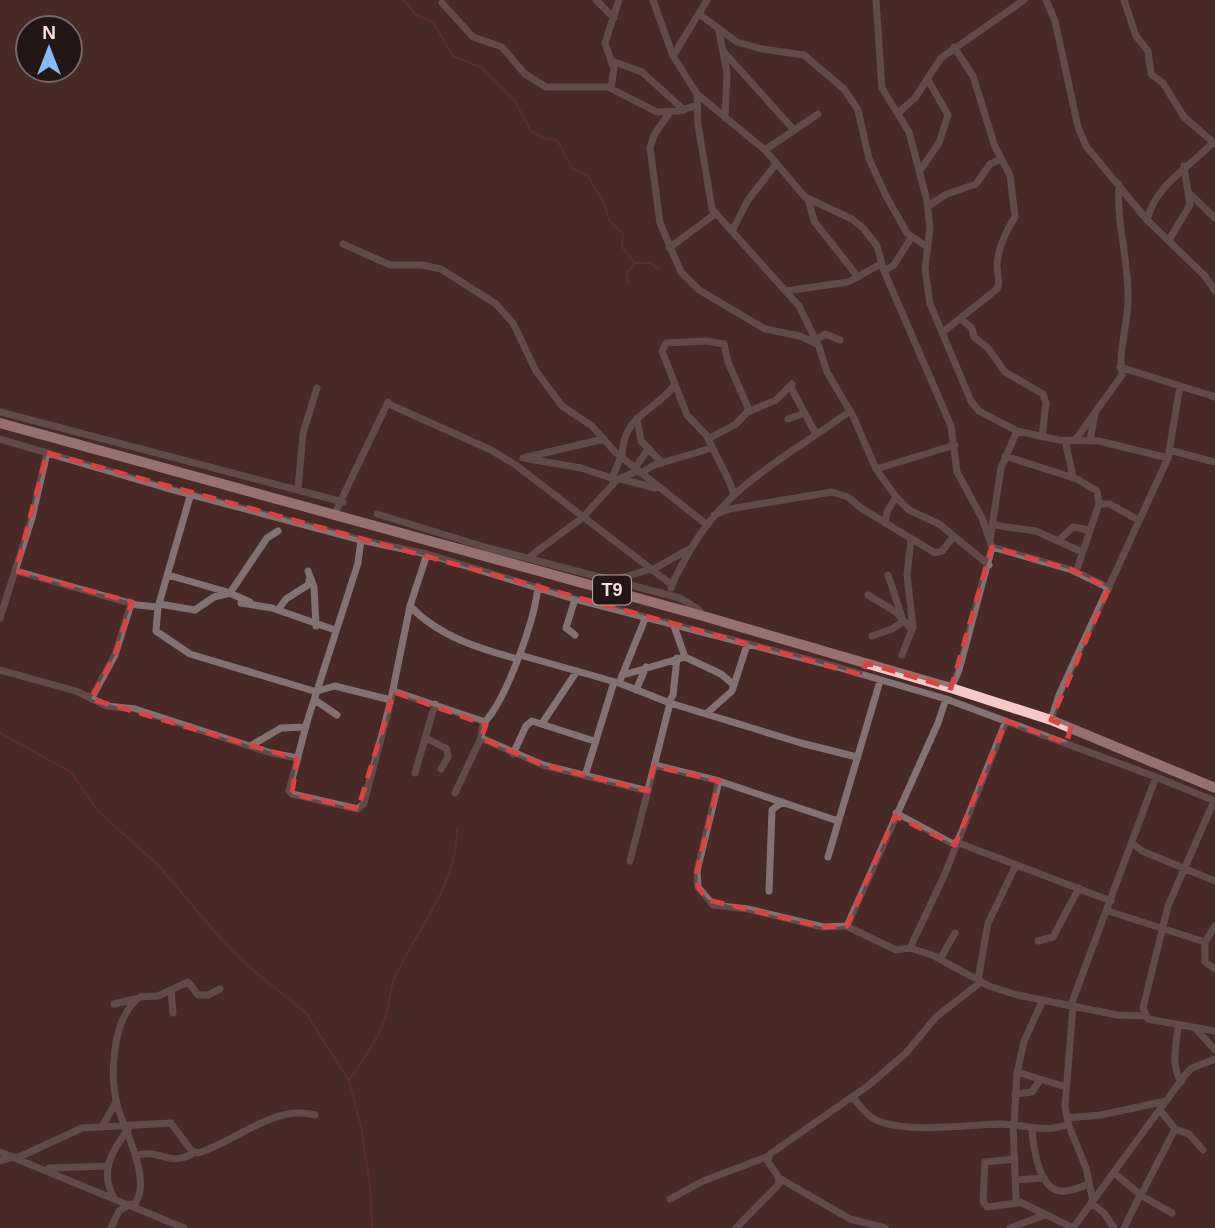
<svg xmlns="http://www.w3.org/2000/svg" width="1215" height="1228" font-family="Arial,sans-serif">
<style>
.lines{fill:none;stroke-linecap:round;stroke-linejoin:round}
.stream{stroke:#6e322f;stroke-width:2}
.minor{stroke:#837271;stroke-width:7}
.highway{stroke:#f3cac7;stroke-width:10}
.marked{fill:none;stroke:#da4343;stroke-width:5;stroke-dasharray:14 9;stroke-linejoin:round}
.labels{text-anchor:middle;stroke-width:7;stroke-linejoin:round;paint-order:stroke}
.shield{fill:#241615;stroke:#b6a3a1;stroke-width:2}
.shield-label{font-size:18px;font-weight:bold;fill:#f4dfdd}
</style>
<rect width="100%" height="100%" fill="#472926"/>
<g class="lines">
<path class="stream" d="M404,0L416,15L433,22L453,56L481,67L515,101L531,131L544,138L557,140L572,168L588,176L605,205L609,220L623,234L622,247L635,263
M628,285L627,273L635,263H650L659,269
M0,733L71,772L97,810L158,865L222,940L248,966L306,1013L349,1081L361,1127L370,1185L372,1228
M350,1079C363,1061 377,1039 385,1019C390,1005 389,990 395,977C417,929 457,885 457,829"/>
<path class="minor" d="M596,0L614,18
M653,0L673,56L697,94L765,150L805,197L852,219L864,229L877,246L884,271L951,426L957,472L982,518L992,547L959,670L951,688
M876,0L882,88L909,132L927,201L930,228L925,269L930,304L971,401L979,411L1017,431L1059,440L1099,441L1168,458
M1046,0L1055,21L1078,127L1086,146L1147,220L1205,276L1215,291
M1124,0L1136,36L1148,51L1151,74L1163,83L1184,117L1215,144
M442,3L473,37L502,47L525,74L546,87H608L657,112L679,111L697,105
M699,14L737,42L762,49L804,55L844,89L858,110L869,159L886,196L907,233L927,247
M719,31L727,73L725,118
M723,51L794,130
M673,56L707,0
M612,61L642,72L684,110
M611,88L614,69L605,43L619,0
M697,94L698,125L712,209L799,306L819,347L827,372L853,416L876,469L896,497L909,510L939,524L989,565
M670,112L654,135L650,148L660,223L681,272L699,290L765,329L800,336L817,344
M898,113L915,98L941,58L1024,0
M765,150L818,114
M921,169L939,143L948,115L928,80
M1190,194L1215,218
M808,198L814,221L858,277
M928,206L947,194L976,184L990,164L999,160
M1147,220C1157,182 1189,169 1213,142
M732,231L748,200L776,164
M1169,240L1190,205L1184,166
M343,244L390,265H422L441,269L496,304L513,323L536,371L562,406L592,426L615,452L706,524
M669,248L715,214
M884,271L894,265L911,238
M786,291L848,282L881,264
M962,320L972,328L974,337L988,348L1005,372L1043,394L1046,403L1042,437
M943,332L997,289C1001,280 997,275 997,266C997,250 1007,229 1015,217L1010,175L995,147L973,76L954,47
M816,340L825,334L840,340
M1120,367L1215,397
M790,386L816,434
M391,405L491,450L517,466L672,585
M0,412L343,502
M748,412L776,400L792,384
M637,418L641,441L662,463
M788,419L805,413
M0,439L163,487L361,540L427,554L571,598L837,667L946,699L1156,777L1215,801
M708,439L736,424L749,410L728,362L724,344L706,341L666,343L662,351L687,415L707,436C715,455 727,474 734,493
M1076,439L1122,375C1118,350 1128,325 1128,299C1129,260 1116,224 1119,184
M1065,440L1073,477
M1090,440L1095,414
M1169,450L1215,462
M1005,456L1077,479L1097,491L1099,504L1076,572
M523,458L581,468L617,480
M523,458L604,439
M622,458C622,415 653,413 675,385
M635,468L649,448
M876,469L955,445
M641,473L654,465L712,448
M612,479L621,456
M621,479L655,488
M298,489L303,433L317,388
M191,493L158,607L156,631L190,654L317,692
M1099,504H1110L1138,520
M335,513L388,402
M377,514L488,548L680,598L698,609L703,616
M714,515L729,509L832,492L848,497L861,508L935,553L942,551L954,536
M885,523L887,512L896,497
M993,525L1036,531L1082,552
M361,540L358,563L307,722L289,791L292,794L358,809L364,803L390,704L410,606L427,554
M990,540L1001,468L1017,431
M1059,540L1073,527L1089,530
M992,547L1072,570L1109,588
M528,558L582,518L617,480L637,471
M652,570L691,548
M16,571L137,605L158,607
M308,571L314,587L316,626
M168,575L227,592L250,602
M888,575L902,617
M611,581L651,569
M671,588C675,576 682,565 688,554C727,483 788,457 850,411
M868,595L896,612L912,630
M241,603L272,608L335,630
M159,604L195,610L214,597L230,593L267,538L278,531
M410,606C438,636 480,649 518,659
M278,610L286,599L308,585L310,577
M0,618L32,518L47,453
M674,626L685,657L721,674L734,685
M575,635L566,628L575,599
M872,636L892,629L904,621
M520,655L619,683L670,703L801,743L857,757
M902,655L913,627L907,575L911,540
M0,670L76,691L107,706L135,709L271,753L298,758
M623,675L685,657
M619,683L645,619
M636,690L646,667
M317,691L335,686L391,700
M393,691L485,722C507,697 535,620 538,586
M91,699L115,655L131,604
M315,700L337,715
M669,702L673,695L677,658
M706,714L732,691L747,645
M1051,720L1059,695L1168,458L1180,386
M543,722L577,671
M426,738L447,749L448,757L441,769
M481,738L543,765L648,791
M252,745L281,728L306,727
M513,754L526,726L532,721L594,741
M655,765L719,781L838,821
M415,773L435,704
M585,776L614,682
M719,781L697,871L698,887L713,905L748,909L823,927L846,926L896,950L910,948L932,955L989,986L1017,995L1117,1015L1145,1016
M455,793L481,738L483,723
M1214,801L1168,906L1143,1008L1148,1019L1215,1031
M896,813L955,845
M956,842L1111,901
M1132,843L1142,851L1215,881
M828,857L880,681
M630,861L670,703
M769,891L772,810L782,802
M1108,911L1205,942L1215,926
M847,926L938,723L946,699
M1038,941L1053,937L1079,888
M1205,942V962L1215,969
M910,948L944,876L1006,721
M940,959L955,933
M978,980L988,923L1016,865
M171,990L173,1013
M114,1004L135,999
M1071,1005L1156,777
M1073,1005L1065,1107L1069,1126L1086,1168L1093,1201
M1178,1025C1177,1044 1170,1064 1181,1082
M1195,1028L1215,1050
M1017,1072L1066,1087
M1015,1094L1032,1092L1040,1080
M853,1097C861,1107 868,1118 881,1122C913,1133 966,1125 999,1124C1024,1124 1044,1134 1068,1124
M1160,1110L1175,1129L1189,1134L1203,1150
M1067,1118L1101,1115L1166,1101
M103,1125L116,1102
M1013,1125L1016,1200L1073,1228
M1014,1125L1017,1073L1024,1041L1043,1000
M1032,1128C1033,1145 1038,1183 1056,1190C1065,1194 1081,1187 1089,1184
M0,1152L184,1228
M135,1156C159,1147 169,1169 195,1152
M17,1158L82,1128L171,1123L191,1150L198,1153C237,1141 274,1104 315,1115
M1015,1159L985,1162L983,1201L987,1207L1018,1203
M0,1161L14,1157
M49,1168L108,1166
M1114,1173L1142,1196L1172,1213
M779,1178L850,1219L885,1228
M1016,1180L1044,1178
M1141,1195L1175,1129
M114,1198C99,1172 112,1150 128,1130
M670,1199L703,1181L769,1156
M1091,1203L1104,1213L1114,1228
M133,1206C154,1185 125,1130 118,1108C109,1076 112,1017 140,997L158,996L188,982L198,995H208L220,989
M111,1228L119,1211L130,1204
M736,1228L779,1184L778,1176L768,1162L770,1154L869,1085L906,1053L936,1017L981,982
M1010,1228L1045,1215
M1073,1228L1185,1075L1192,1068L1215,1059
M1124,1228L1140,1195"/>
<path class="highway" d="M0,423L703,616L951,688L1051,720L1215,788"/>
</g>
<path d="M0 0H1215V1228H0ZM47,453L862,675L866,663L951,688L992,547L1072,570L1109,588L1051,720L1071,728L1066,743L1006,721L955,845L895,816L847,926L823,927L708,900L698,887L697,871L719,781L654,766L648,791L543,765L481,738L486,725L394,692L358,809L292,794L297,759L91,699L115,655L132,602L16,571Z" fill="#472926" fill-opacity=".55" fill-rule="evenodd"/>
<path class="marked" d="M47,453L862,675L866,663L951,688L992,547L1072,570L1109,588L1051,720L1071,728L1066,743L1006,721L955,845L895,816L847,926L823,927L708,900L698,887L697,871L719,781L654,766L648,791L543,765L481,738L486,725L394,692L358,809L292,794L297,759L91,699L115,655L132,602L16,571Z"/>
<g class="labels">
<rect class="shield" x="593" y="575.5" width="38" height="29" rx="5"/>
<g class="shield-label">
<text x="612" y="596">T9</text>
</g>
</g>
<g transform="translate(49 49)"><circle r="33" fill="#241615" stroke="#776665" stroke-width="2"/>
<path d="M0-5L12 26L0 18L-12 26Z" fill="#86bbfb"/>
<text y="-10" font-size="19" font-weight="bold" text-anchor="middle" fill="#f4dfdd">N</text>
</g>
</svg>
